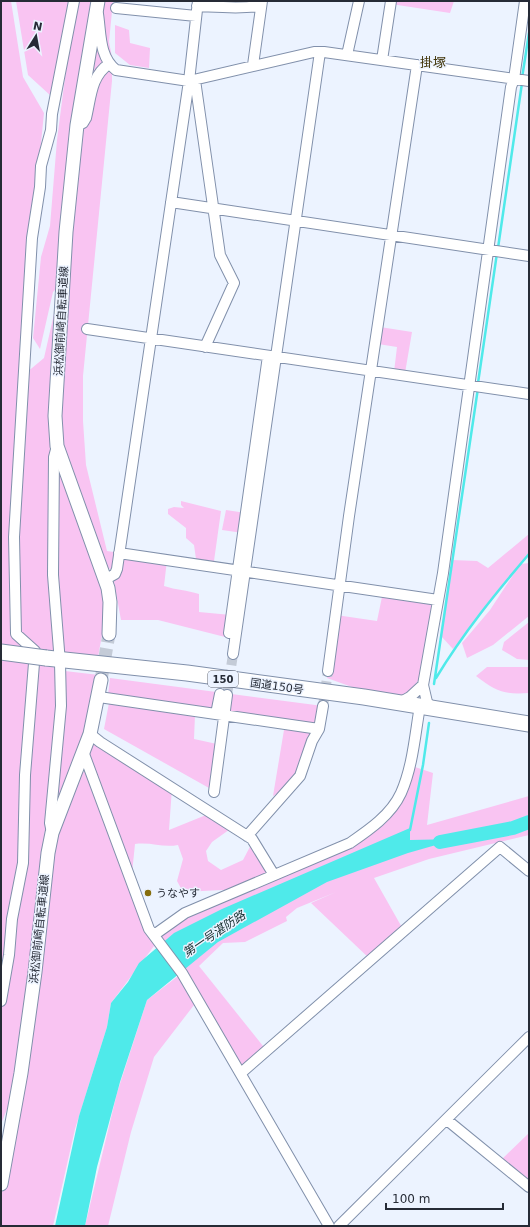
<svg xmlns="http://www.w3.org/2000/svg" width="530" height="1227" font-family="'DejaVu Sans','Noto Sans JP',sans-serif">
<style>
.green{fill:#f9c4f2}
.water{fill:#4feaea}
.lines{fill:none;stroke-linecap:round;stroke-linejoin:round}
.stream{stroke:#4feaea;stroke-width:2.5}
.river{stroke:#4feaea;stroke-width:14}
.minor-tunnel{stroke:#c4cbd7;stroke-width:10;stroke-dasharray:10 5;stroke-linecap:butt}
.major-tunnel{stroke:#c4cbd7;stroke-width:13;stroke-dasharray:13 6;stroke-linecap:butt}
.minor-casing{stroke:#8190ab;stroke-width:12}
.major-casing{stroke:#8190ab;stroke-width:15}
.highway-casing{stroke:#8190ab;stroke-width:17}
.minor{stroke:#fff;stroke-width:10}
.major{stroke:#fff;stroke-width:13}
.highway{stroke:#fff;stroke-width:15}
.highway-bridge-casing{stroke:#8190ab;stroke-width:17;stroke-linecap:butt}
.highway-bridge{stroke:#fff;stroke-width:15}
.poi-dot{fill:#866d0c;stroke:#ecf3ff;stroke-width:1.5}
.labels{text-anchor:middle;stroke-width:3;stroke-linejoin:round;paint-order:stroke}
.shield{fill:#ecf3ff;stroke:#616772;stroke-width:1}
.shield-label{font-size:10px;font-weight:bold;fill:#262b36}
.street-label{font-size:11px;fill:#262b36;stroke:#ecf3ff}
.poi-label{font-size:11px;fill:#262b36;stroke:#ecf3ff;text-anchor:start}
.water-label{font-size:12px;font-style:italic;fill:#16302f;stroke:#ecf3ff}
.quarter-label{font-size:13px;fill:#41350a;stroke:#ecf3ff}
</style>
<rect width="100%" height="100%" fill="#ecf3ff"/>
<path class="green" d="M1,1H11L23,77L44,113L22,335L14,545L17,604L26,373L44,358L56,305L52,381L49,561L55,654L35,651L32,649L35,664L57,668L55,725L23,1060L33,1003L52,847L80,775L87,769L86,773L143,915L154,935V941L155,937L188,913L242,889L183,892L177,881L183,859L178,845C163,848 152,842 135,844L131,883L85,759L93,736L172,788L169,830L211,813L233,827L212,842L206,851L208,861L221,870L243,860L253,841L272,871L254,885L294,870L367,834L388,811L409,765L433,773L427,825L529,796V835L429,859L374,878L404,931L371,960L311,903L336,892L297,908L286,917L287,921L245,942L223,943L199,966L267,1051L241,1073L187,982L194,1005L154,1057L131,1132L108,1226H85L117,1093L147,1000L182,973L154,946L111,1003L107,1027L75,1129L53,1226H1V1182L20,1077L1,1124Z
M16,1H69L51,96L28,75Z
M78,1H113L109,42L112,57V81L83,376V421L86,465L107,551L167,560L164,586C176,590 187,590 199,594V612L231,615L229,638L158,620H121L114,582L117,570L106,568L66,459L61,434L59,286L53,292L40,349L33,338L41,257L50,226L57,140L67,62Z
M391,1H454L450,13L391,4Z
M115,25L129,30L130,43L150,48L149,68L130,65L115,53Z
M380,327L412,332L405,373L394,372L397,347L378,344Z
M57,462L102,581L106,613L98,657L64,654L57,569Z
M181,501L221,511L214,561L196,559L194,545L186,538V528L168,514V509L174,507L184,508L181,505Z
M226,510L246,513L243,533L222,530Z
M529,534V554L521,564L529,563V616L493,645L467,658L462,643L490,610L515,572L453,649L441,636L452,560L477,561L488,568Z
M383,592L435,599L420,677L412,690L400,696L363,691L327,678L332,664L336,615L377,621Z
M529,622V660L517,659L502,650L504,642Z
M487,667H529V693C503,695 496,691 476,676Z
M65,671L99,675L89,723L55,815L64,734Z
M110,678L323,706L291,786L273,796L285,724L108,695Z
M109,703L195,715L194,739L217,744L209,788L104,729Z
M529,1133V1186L499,1162Z"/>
<path class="water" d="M410,828V840L457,839L408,853L327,882L218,942L147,1000L120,1082L97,1167L85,1226H55L79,1116L107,1027L111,1003L128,982L139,963L174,933L222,909Z"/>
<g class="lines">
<path class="stream" d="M522,78L529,33
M498,248L522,83
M478,383L497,253
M436,678C464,632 495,594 529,554
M434,684L478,388
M410,830L423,765L429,723"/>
<path class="river" d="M440,842L513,828L529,822"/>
<path class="minor-tunnel" d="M227,695L233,654
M323,706L328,671"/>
<path class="major-tunnel" d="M101,680L109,634"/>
<defs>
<path id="minor" d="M197,6C219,7 240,9 261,6
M116,8L196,16
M98,14C101,33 99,57 116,70L189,81L314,52H324L529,81
M347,55L359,1
M382,60L391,1
M253,65L262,1
M195,80L220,255L234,283L205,347
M76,126L83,123L86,118C91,97 91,76 109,64
M171,202L529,256
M87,329L529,394
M119,553L438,600
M106,579L115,574L117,569L189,81L198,1
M229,633L268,356
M233,654L320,52
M328,671L349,516L417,65
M99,697L319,729
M399,703L410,697L423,685
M432,708L427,702L423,685L443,573L511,87L514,79L525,1
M216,714L220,694
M90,734L100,742L252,839L274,875
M84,754L149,929L182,973L329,1226
M214,792L227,695
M52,833L50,823L61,706L60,663L53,575L54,457L57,446
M247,836L300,776L312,741L319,729L323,706
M154,935L185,913L350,843C369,830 391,815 401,793C413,766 415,734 420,706
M1,1001L9,955L12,919L23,863L25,775L35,651L16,634L14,537L32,238L40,187L41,166L51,130L52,114L74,1
M241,1073L500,847L529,871
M447,1120L529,1187
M339,1226L529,1037"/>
<path id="major" d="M98,1L77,125L66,232L55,416L57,446L108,588L110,602L109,634
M1,1184L21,1073L35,972L48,853L52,833L90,734L101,680"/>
<path id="highway" d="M46,658L187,673L364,697L529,724"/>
</defs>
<use href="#minor" class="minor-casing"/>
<use href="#major" class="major-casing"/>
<use href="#highway" class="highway-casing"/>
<use href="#minor" class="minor"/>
<use href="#major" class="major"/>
<use href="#highway" class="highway"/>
<defs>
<path id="highway-bridge" d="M1,652L46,658"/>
</defs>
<use href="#highway-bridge" class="highway-bridge-casing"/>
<use href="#highway-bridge" class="highway-bridge"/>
</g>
<circle class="poi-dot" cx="148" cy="893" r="4"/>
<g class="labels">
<rect class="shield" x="208" y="671" width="30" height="16" rx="3"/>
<g class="shield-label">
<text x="223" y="683">150</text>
</g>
<g class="street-label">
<text transform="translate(61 321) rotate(-87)" y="4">浜松御前崎自転車道線</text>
<text transform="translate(277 686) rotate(8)" y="4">国道150号</text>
<text transform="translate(39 929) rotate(-84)" y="4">浜松御前崎自転車道線</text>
</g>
<g class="poi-label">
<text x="156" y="897">うなやす</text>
</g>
<g class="water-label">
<text transform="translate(214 934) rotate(-34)" y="4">第一号湛防路</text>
</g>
<g class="quarter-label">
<text x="433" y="67">掛塚</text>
</g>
</g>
<rect width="530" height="1227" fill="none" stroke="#262b36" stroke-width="4"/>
<g transform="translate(36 36) rotate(11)" stroke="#ecf3ff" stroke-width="3" paint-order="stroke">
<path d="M0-3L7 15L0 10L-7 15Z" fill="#262b36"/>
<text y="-6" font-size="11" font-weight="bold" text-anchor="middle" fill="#262b36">N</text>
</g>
<path d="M386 1203v6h117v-6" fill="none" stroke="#262b36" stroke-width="2"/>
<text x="392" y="1203" font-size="12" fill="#262b36" stroke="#ecf3ff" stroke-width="3" paint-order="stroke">100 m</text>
</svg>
